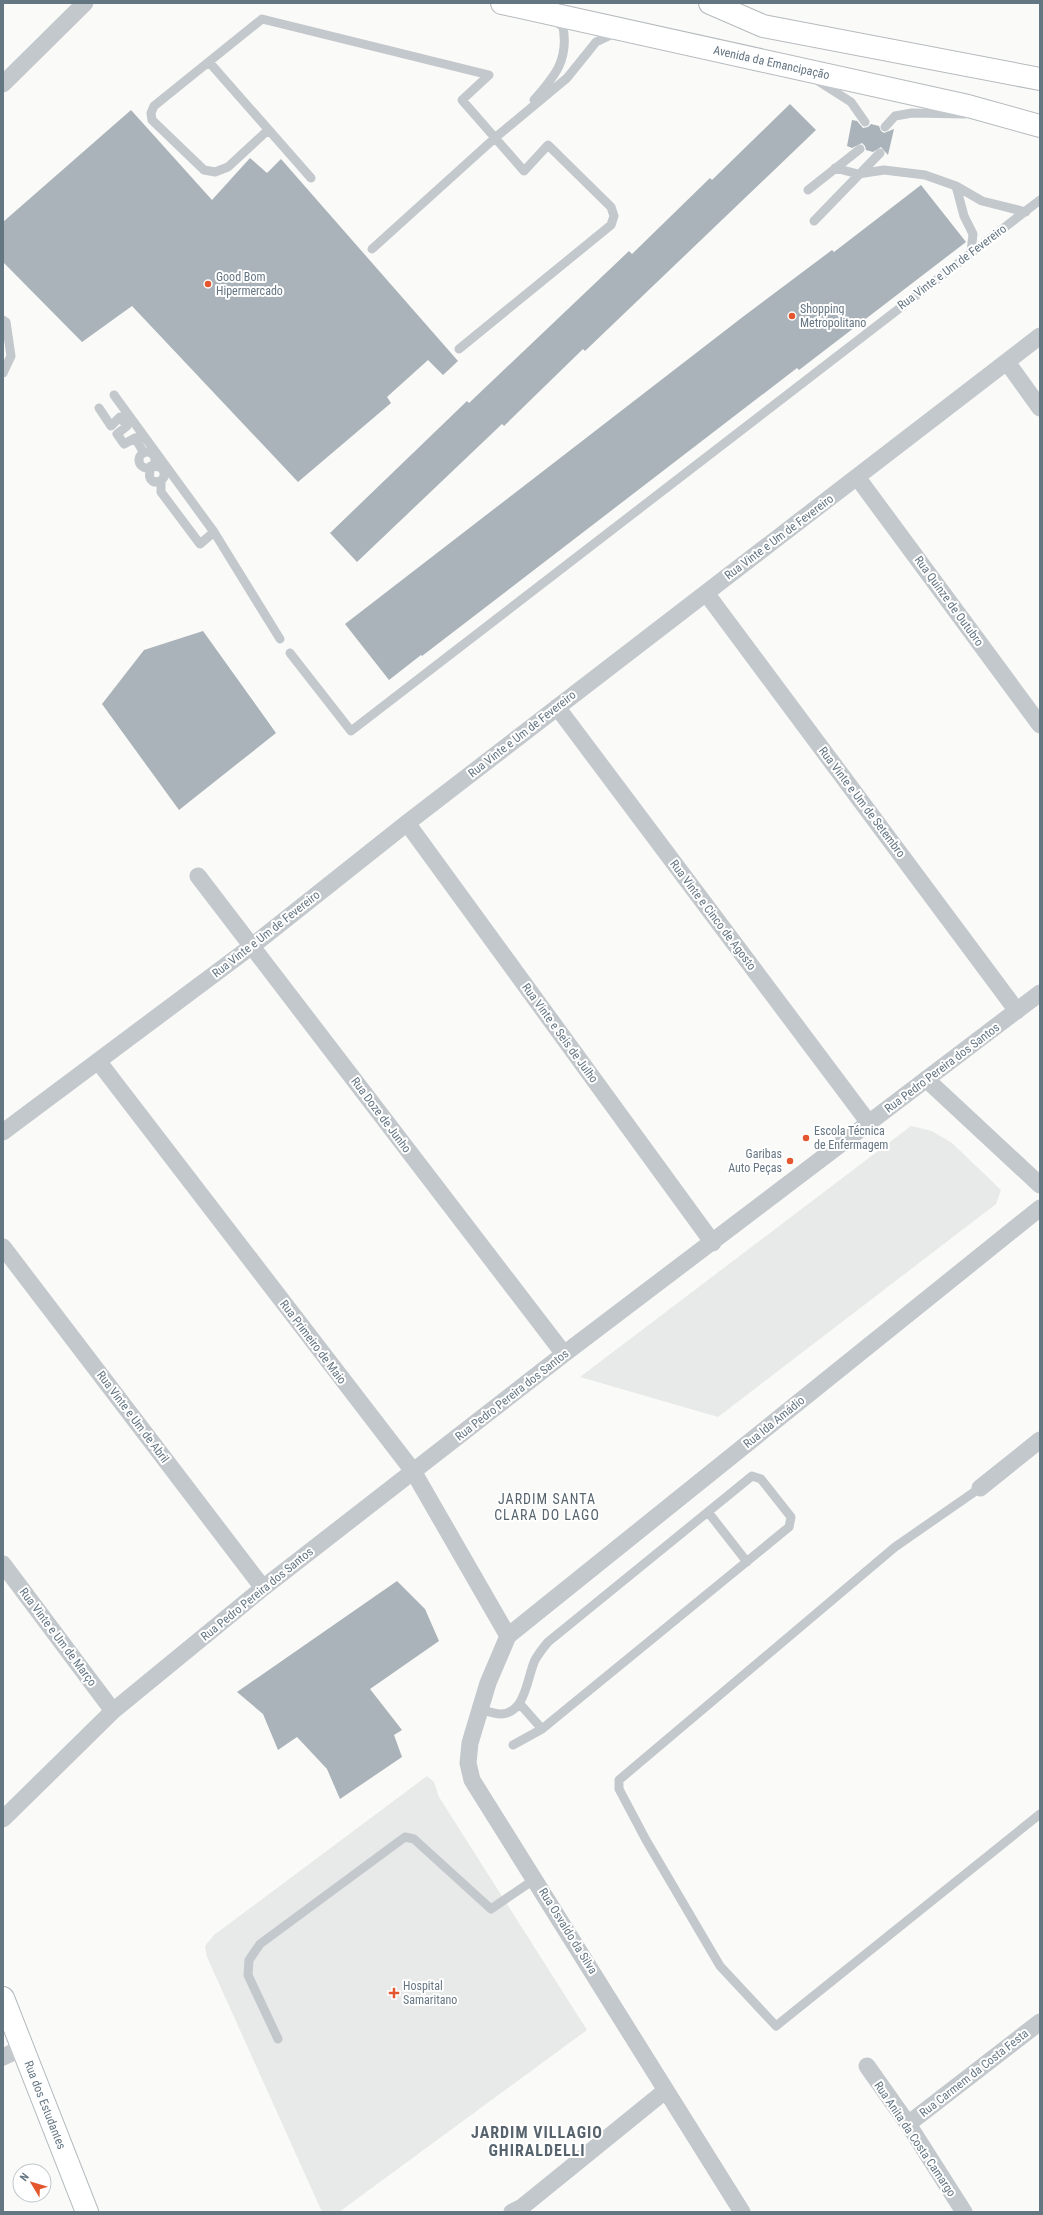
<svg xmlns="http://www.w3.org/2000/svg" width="1043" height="2215" font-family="'Roboto Condensed',sans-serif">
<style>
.built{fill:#e8e9e9}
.building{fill:#aab3b9}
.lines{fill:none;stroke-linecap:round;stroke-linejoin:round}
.secondary-casing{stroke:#b3babf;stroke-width:24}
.primary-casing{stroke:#b5babe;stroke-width:24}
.lane{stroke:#c3c8cc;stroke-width:9}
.street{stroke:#c3c8cc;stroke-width:17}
.secondary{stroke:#fff;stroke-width:22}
.primary{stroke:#fff;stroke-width:22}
.poi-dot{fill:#e4572e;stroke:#fff;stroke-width:1.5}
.labels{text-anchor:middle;stroke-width:4;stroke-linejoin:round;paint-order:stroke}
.street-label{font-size:12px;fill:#657683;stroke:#fff}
.poi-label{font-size:12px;fill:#657683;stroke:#fff;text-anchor:start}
.quarter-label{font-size:14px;letter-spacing:1px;fill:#57646e;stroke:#fff}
.district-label{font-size:16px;font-weight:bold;letter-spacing:1px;fill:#57646e;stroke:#fff}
</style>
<rect width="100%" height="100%" fill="#fafaf8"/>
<path class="built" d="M911,1126L932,1131L952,1143L1001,1190L996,1204L718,1417L580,1377Z
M427,1776L434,1782L439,1797L587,2030L339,2212H322L207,1957L205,1946L214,1935Z"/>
<path class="building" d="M790,104L816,130L585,351L583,349L504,426L502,424L357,562L330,533L467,401L469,403L629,251L632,254L710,178L712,180Z
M131,110L212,200L250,158L267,173L281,159L458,361L443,375L428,360L387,397L391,403L298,482L132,306L82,342L3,262V222Z
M852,120L857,121L863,128L868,127L871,124L879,126L881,131L884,133L894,129L888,155L881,147L873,152L866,150L865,146L862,143L852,148L847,146Z
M921,185L966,242L799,370L797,368L422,656L421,655L389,680L345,624L744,316L832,250L834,252Z
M203,631L276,733L179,810L102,704L144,650Z
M397,1581L425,1609L439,1641L370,1689L402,1730L394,1735L402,1757L340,1799L327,1769L297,1737L278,1750L263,1714L237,1692Z"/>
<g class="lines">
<defs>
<g id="secondary">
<path id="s1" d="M3,1998L87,2212"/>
</g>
<g id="primary">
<path id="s2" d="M502,3L968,106L1040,126"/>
<path d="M710,3L763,26L1040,79"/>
</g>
</defs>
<use href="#secondary" class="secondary-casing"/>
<use href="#primary" class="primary-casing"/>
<path class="lane" d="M209,62L311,178
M818,81L851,102L865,122
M534,100C555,76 569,60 563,27L555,21
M885,127L895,116L912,113L965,114
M267,131L228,167L215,172L204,170L152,120L151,113L154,106L262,19L489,75L462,100L524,171L548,145L611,207L614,216L611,225L459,349
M835,168L858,174L884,170L925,175L956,186L982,201L1026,212
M956,186L964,216L973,234L971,252
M808,190L860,149
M814,221L880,153
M372,249L496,137L567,78L596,42L615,33
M3,320L6,322L11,356L3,373
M114,395L214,532L200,544L161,492V481
M99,408L111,426L120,417L127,426L117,434L124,444L135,438L144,453
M139 460a8 8 0 1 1 16 0a8 8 0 1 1-16 0Z
M151,466L160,467L164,471V477L161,481L154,482C147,478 150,473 151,466Z
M214,532L280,639
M290,653L351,731L1040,200
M980,1488L895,1547L619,1780V1789L646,1840L720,1966L776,2026L1040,1814
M708,1512L747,1562
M520,1704L542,1729
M480,1709C486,1711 495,1714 501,1714C526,1713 527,1677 535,1660C539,1653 543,1648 548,1642L752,1476L761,1479L791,1517L789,1527L542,1729L513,1745
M278,2039L248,1975L249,1960L260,1944L405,1837L414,1839L491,1909L535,1879"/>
<path class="street" d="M3,84L85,3
M1007,362L1040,408
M857,477L1040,725
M706,593L1017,1011
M557,707L869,1123
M407,823L713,1243
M198,876L564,1354
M98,1061L413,1471L508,1636
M926,1079L1040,1185
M3,1132L252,946L407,823L1040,336
M3,1247L263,1588
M980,1488L1040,1440
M3,1564L113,1711
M3,1819L113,1711L263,1588L564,1354L1040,993
M3,2057L24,2047
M867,2066L908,2124L964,2212
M908,2124L1040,2022
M512,2212L522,2207L665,2091
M742,2212L472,1780L468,1763L470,1743L488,1683L508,1636L1040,1208"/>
<use href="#secondary" class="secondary"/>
<use href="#primary" class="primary"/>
</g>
<g class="poi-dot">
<circle cx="208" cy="284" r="4"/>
<circle cx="792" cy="316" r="4"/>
<circle cx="806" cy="1138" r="4"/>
<circle cx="790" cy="1161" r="4"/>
<path d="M392 1987h4v4h4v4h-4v4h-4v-4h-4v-4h4z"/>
</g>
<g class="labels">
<g class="street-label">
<text dy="4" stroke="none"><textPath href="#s2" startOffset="276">Avenida da Emancipação</textPath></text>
<text transform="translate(952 267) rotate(-37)" y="4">Rua Vinte e Um de Fevereiro</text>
<text transform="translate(779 537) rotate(-37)" y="4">Rua Vinte e Um de Fevereiro</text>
<text transform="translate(949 601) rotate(54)" y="4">Rua Quinze de Outubro</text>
<text transform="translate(522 734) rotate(-38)" y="4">Rua Vinte e Um de Fevereiro</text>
<text transform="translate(862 802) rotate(53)" y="4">Rua Vinte e Um de Setembro</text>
<text transform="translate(713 915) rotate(53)" y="4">Rua Vinte e Cinco de Agosto</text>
<text transform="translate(266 934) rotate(-38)" y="4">Rua Vinte e Um de Fevereiro</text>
<text transform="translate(560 1033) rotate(54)" y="4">Rua Vinte e Seis de Julho</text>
<text transform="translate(942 1068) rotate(-37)" y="4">Rua Pedro Pereira dos Santos</text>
<text transform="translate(381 1115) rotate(53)" y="4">Rua Doze de Junho</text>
<text transform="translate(313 1342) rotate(53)" y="4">Rua Primeiro de Maio</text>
<text transform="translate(512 1395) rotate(-38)" y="4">Rua Pedro Pereira dos Santos</text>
<text transform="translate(133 1417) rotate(53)" y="4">Rua Vinte e Um de Abril</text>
<text transform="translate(774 1422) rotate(-39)" y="4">Rua Ida Amádio</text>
<text transform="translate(257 1594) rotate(-39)" y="4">Rua Pedro Pereira dos Santos</text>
<text transform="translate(58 1637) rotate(53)" y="4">Rua Vinte e Um de Março</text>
<text transform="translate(568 1931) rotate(58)" y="4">Rua Osvaldo da Silva</text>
<text transform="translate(974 2073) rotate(-38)" y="4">Rua Carmem da Costa Festa</text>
<text dy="4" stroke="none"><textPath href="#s1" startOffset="115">Rua dos Estudantes</textPath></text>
<text transform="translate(915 2139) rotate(56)" y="4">Rua Anita da Costa Camargo</text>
</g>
<g class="poi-label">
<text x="216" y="281">Good Bom<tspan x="216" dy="14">Hipermercado</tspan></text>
<text x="800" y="313">Shopping<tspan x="800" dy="14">Metropolitano</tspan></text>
<text x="814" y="1135">Escola Técnica<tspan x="814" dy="14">de Enfermagem</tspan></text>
<text x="782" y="1158" text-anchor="end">Garibas<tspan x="782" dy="14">Auto Peças</tspan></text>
<text x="403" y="1990">Hospital<tspan x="403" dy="14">Samaritano</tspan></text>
</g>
<g class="quarter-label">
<text x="547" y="1504">JARDIM SANTA<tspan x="547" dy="16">CLARA DO LAGO</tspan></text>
</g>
<g class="district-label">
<text x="537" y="2138">JARDIM VILLAGIO<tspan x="537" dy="18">GHIRALDELLI</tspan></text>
</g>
</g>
<rect width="1043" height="2215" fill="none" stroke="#657683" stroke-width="8"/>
<g transform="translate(32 2183) rotate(308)"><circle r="19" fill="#ffffff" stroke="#c1c8cd"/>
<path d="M0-3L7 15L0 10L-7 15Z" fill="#e4572e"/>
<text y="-6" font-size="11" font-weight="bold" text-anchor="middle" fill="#657683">N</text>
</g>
</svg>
